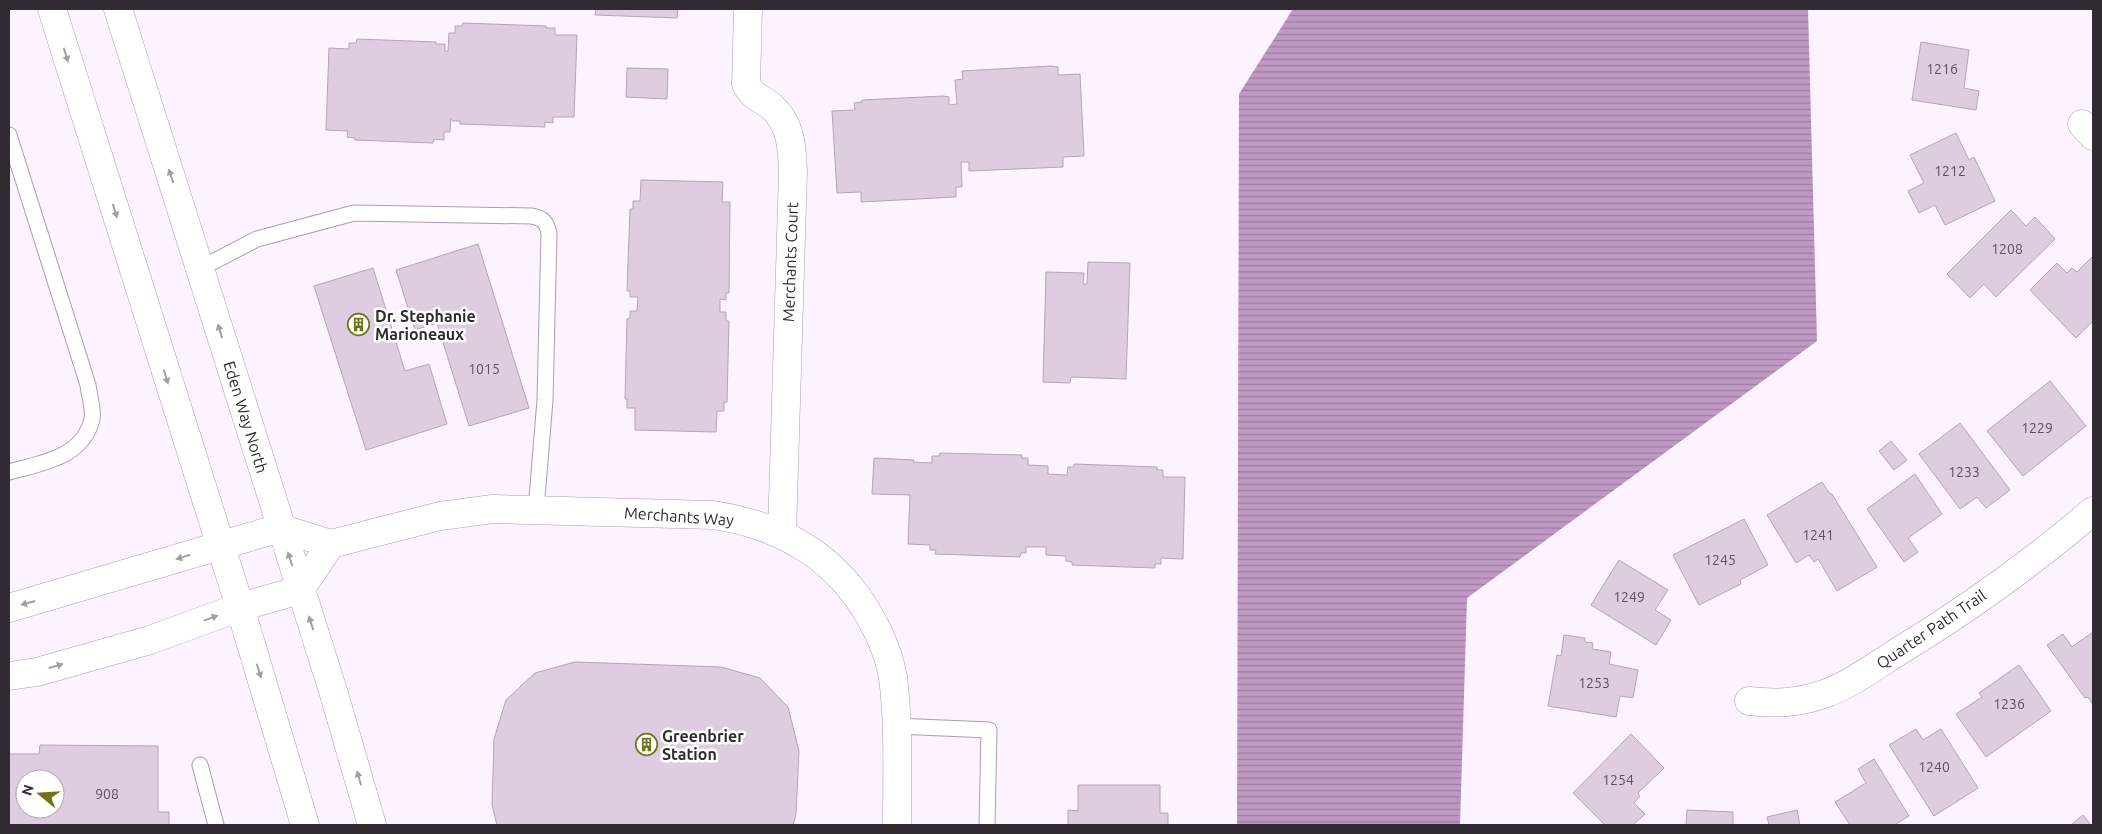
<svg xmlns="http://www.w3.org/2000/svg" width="2102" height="834" font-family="Ubuntu,sans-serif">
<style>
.water{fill:url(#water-rules)}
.building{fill:#decce0;stroke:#b5a4b8;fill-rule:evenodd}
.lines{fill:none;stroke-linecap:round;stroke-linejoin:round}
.service-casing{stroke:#ad9cb0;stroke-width:17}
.minor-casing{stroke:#ad9cb0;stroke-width:29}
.tertiary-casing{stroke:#ad9cb0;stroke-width:29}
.service{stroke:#fff;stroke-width:15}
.minor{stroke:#fff;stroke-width:28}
.tertiary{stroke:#fff;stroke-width:28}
.oneway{fill:#a29fa3}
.labels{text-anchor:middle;stroke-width:5;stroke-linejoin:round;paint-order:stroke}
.number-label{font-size:14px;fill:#5c525e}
.street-label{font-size:16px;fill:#312a32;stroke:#fff}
.poi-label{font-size:16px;font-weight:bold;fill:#312a32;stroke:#fff;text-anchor:start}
</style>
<defs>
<pattern id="water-rules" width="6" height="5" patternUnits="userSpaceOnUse" patternTransform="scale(1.25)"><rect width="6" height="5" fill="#bf99c4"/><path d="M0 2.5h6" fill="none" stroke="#9c7da0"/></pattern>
</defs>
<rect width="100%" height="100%" fill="#fdf2ff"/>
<path class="water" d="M1293,9H1808L1817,341L1467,598L1460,825H1237L1239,94Z"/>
<path class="building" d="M596,9H678L677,18L595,15Z
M463,23L546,26V28H555V35H577L574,117H553V123L545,122V127L460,124V121H453L451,118L450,132H444V140L434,139L433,143L355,140V138L347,137L348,131L326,130L329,48L349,49V43H356L357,39L436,42V44H445V51H448L449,33H455V26H462Z
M1921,42L1969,50L1964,88L1979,91L1976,110L1912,100Z
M1051,66L1058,67V75L1080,74L1084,156L1063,157V167L969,171V162H961L962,187H956V197L861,202V192L837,193L832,111L855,110L854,103L862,102V100L943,96L949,97V105L957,104L955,80L963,79L962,71Z
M627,68L668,69L667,99L626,97Z
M1956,133L1969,160L1974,157L1995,201L1945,225L1935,205L1919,213L1908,191L1924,183L1910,155Z
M641,180L723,182L722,202H730L729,293H726V300L720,299V312H726V321H729L727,402H724V411H717L716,432L635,430V408H627V399H625L627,319L630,318V311H637L638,297H630V291H627L630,209H633V201H640Z
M2011,210L2026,226L2035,217L2055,239L1996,297L1984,284L1970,298L1947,274Z
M478,244L529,408L469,426L437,323L415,330L396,270Z
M2093,256V321L2076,338L2030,290L2057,263L2067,273L2072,268L2077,272Z
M1088,262L1130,263L1126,379L1071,377L1070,383L1043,382L1046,272L1084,273L1083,284H1087Z
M373,268L405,371L429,364L447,424L366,450L314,286Z
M2050,381L2086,426L2023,476L1987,431Z
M1960,423L2010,490L1986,508L1977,497L1960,509L1919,454Z
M1891,441L1907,460L1894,470L1879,451Z
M940,453L1022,455V458H1028V465L1048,466V474L1067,475L1068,467H1074V464L1157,467V470H1163V477H1185L1183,559L1161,558V564H1155V568L1072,565V562L1066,561V556L1046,555V547H1026V553H1021L1020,557L935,554L936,550H930V545L908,544L910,495L872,494L874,458L914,460L913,462L932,463V456H939Z
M1915,474L1942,514L1908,538L1918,552L1904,562L1867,509Z
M1822,482L1830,494H1832L1877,567L1837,591L1818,559L1814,562L1809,555L1796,563L1767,515Z
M1744,519L1768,565L1740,580L1741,584L1699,605L1673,555Z
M1619,560L1668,590L1655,610L1671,620L1656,645L1591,605Z
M2093,632V705L2088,697L2085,698L2047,645L2063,634L2072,647Z
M1564,635L1585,638V642L1593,643L1592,649L1611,652L1609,664L1638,670L1633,698L1620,696L1616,717L1548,706L1557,655L1561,656Z
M575,662L721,667L760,678L788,707L799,751L796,814L793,825H497L492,805L494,739L506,700L535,673Z
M2019,665L2051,711L1986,757L1956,714L1982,697L1979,693Z
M1916,729L1923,740L1941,729L1978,788L1934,816L1889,745Z
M1631,734L1664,768L1638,793L1640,796L1634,803L1645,814L1633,825H1605L1573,793Z
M40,745L158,746V812H169V825H9V754H39ZM25,779H55V809H25Z
M1874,759L1909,816L1894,825H1850L1835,802L1866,783L1858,769Z
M1078,785H1160V813H1168V825H1068V810L1078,811Z
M1687,810L1733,812V825H1686Z
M1797,810L1800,825H1769L1767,817Z
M2083,815L2091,825H2071Z"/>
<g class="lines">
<defs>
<path id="service" d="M9,135L88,385C89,395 94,410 92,419C83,458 41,463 9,472
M201,268L257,239L354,213L531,216C543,218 547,222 549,234L545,400L536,510
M896,726L989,730L987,825
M200,765L216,825"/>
<path id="minor" d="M748,9L746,84C752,97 762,98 772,107C791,124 792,147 793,171L782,534
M2082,124L2093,136
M9,608L280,528L331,544L440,516L493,509L713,515C787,526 844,562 877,630C884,644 890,661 893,677C899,725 897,776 897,825
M9,676L37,672L150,640L240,607L300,590L331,544
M1749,701C1776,704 1798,703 1824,694C1848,686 1874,667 1896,653C1965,611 2032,563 2093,511"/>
<path id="tertiary" d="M52,9L240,607L305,825
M118,9L334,694L372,825"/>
</defs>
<use href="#service" class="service-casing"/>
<use href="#minor" class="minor-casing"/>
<use href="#tertiary" class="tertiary-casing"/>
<use href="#service" class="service"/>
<use href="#minor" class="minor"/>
<use href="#tertiary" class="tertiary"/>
</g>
<defs><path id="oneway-solid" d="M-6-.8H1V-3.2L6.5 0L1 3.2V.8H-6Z" transform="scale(1.25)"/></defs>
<g class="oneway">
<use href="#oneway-solid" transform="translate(66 55) rotate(73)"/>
<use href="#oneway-solid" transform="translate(171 176) rotate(-108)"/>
<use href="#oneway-solid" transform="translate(115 211) rotate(73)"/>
<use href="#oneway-solid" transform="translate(220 331) rotate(-107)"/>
<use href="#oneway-solid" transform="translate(166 377) rotate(73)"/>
<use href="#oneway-solid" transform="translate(183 557) rotate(163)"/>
<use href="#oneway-solid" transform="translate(290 559) rotate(-108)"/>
<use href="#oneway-solid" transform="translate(28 603) rotate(165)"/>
<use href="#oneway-solid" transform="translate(211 618) rotate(-20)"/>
<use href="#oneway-solid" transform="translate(311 623) rotate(-108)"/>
<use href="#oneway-solid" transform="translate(56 666) rotate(-16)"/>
<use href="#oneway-solid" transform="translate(259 671) rotate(73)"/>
<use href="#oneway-solid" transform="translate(359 778) rotate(-106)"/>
</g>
<defs>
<symbol id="building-ring" viewBox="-11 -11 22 22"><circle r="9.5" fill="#fff" stroke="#6f741b" stroke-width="1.5"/><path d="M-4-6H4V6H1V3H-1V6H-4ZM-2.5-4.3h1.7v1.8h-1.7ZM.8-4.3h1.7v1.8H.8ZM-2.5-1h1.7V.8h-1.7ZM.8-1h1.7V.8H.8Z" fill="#6f741b"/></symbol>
</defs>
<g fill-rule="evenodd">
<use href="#building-ring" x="346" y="312" width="25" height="25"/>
<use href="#building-ring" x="634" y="732" width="25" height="25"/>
</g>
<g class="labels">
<g class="number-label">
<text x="1942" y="74">1216</text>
<text x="1950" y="176">1212</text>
<text x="2007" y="254">1208</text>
<text x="484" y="374">1015</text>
<text x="2037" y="433">1229</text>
<text x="1964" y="477">1233</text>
<text x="1818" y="540">1241</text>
<text x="1720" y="565">1245</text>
<text x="1629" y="602">1249</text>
<text x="1594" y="688">1253</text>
<text x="2009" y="709">1236</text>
<text x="1934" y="772">1240</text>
<text x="1618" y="785">1254</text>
<text x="107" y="799">908</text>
</g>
<g class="street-label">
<text transform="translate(790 262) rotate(-88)" y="6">Merchants Court</text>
<text transform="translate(246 417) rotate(73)" y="6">Eden Way North</text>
<text transform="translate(679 516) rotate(4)" y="6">Merchants Way</text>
<text transform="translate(1931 629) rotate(-34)" y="6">Quarter Path Trail</text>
</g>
<g class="poi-label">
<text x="375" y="322">Dr. Stephanie<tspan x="375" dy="18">Marioneaux</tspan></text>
<text x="662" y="742">Greenbrier<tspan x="662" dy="18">Station</tspan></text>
</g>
</g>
<rect width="2102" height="834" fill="none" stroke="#312a32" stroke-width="20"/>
<g transform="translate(40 794) rotate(288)"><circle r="24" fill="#ffffff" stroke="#adaaad"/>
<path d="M0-4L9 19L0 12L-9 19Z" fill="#6f741b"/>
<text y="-8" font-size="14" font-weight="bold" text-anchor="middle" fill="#312a32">N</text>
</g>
</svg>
